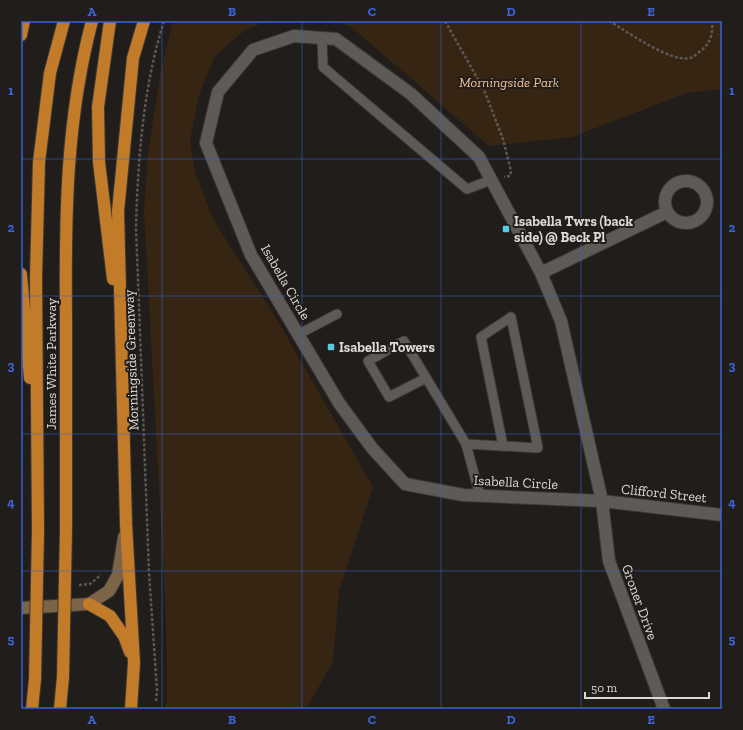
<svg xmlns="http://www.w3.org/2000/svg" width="743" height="730" font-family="'Zilla Slab',serif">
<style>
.green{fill:#372513}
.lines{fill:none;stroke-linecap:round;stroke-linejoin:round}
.lane-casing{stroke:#3d3937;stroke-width:11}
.street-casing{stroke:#3d3937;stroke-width:14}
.secondary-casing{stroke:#3d3937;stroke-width:14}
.highway-casing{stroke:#3d3937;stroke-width:14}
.path{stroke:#5c5855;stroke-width:2.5;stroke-dasharray:3 2;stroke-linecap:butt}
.lane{stroke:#5e5a55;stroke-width:9}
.street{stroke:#5e5a55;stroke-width:12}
.secondary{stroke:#7c6448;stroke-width:12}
.highway{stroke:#c27b28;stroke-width:12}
.highway-bridge-casing{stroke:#3d3937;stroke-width:14;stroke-linecap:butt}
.highway-bridge{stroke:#c27b28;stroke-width:12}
.grid{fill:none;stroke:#3a63d8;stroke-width:1;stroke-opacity:0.55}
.poi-dot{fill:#57c9e2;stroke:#211d1a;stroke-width:1.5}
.labels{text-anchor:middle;stroke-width:4;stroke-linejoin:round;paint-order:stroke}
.park-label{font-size:14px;font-style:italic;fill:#f3c294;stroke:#211d1a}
.poi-label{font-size:14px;font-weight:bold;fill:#dcd9d7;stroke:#211d1a;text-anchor:start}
.street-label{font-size:14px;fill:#dcd9d7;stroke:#211d1a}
.neatline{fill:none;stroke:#3a63d8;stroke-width:1.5}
.grid-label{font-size:13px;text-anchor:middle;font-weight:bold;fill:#3a63d8}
</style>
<rect width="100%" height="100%" fill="#211d1a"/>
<path class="green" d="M173,21H268L245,30L215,56L199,95L190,140L195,172L213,219L276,318L373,487L339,591L333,662L309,704L302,709H165L167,701L166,617L144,210L148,153L161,70Z
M329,21H722V89L687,93L572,137L489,146L350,26Z"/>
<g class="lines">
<defs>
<path id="lane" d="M322,38L323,67L467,189L491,180
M299,334L337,314
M426,378L389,397L368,361L404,341L466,444L480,496
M466,444L538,448L511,317L481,337L503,446"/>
<path id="street" d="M665 202a21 21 0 1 1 42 0a21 21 0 1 1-42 0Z
M541,273L667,212
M664,709L609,561L602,501L561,321L541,273L479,157L411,94L336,39L294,36L253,50L218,92L206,143L251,255L339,403L372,448L405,484L463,495L602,501L722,515"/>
<path id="secondary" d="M21,608L89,604L109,591L118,575L124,537"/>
<path id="highway" d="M110,21L98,107L99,162L113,279
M21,35L24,21
M21,274L30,378
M66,529C66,459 66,388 66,318C65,216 66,120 92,21
M38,531L36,277L39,162L50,73L64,21
M89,604L110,616L124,636L130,652
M32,709L35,679
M60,709L63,677
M131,709L134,663L126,524L118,211L133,58L144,21"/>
</defs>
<use href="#lane" class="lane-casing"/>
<use href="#street" class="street-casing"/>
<use href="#secondary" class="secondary-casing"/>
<use href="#highway" class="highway-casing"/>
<path class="path" d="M445,21L484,90L503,139L511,171L510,176L504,177
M609,21C627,31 674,66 693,57C696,55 700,51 703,49C711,42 713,32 712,21
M79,585L90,584L101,575
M156,701L157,690L149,573L136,227C138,158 143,88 164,21"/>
<use href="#lane" class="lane"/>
<use href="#street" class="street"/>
<use href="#secondary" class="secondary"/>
<use href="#highway" class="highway"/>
<defs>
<path id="highway-bridge" d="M63,677L66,529
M35,679L38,531"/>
</defs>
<use href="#highway-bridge" class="highway-bridge-casing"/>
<use href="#highway-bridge" class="highway-bridge"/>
</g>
<path class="grid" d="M162,21V709M302,21V709M441,21V709M581,21V709M21,159H722M21,296H722M21,434H722M21,571H722"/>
<g class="poi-dot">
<rect x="502" y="225" width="8" height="8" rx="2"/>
<rect x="327" y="343" width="8" height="8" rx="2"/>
</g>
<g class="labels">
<g class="park-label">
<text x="509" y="87">Morningside Park</text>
</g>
<g class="poi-label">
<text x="514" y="226">Isabella Twrs (back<tspan x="514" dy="16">side) @ Beck Pl</tspan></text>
<text x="339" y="352">Isabella Towers</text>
</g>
<g class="street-label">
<text transform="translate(286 282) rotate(60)" y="5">Isabella Circle</text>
<text transform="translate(131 360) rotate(-92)" y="5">Morningside Greenway</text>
<text transform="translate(51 364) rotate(-90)" y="5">James White Parkway</text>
<text transform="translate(516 482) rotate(3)" y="5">Isabella Circle</text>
<text transform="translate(664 493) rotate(6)" y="5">Clifford Street</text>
<text transform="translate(640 602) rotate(70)" y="5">Groner Drive</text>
</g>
</g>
<rect width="743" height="730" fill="none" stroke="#211d1a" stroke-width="44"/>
<path d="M585 692v6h124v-6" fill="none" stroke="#dcd9d7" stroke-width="2"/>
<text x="591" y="692" font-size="12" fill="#dcd9d7" stroke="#211d1a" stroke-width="3" paint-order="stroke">50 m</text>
<rect x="22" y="22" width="699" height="686" class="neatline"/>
<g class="grid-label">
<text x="92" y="16">A</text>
<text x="232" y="16">B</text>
<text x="372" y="16">C</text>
<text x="511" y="16">D</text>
<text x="651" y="16">E</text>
<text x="11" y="95">1</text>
<text x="732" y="95">1</text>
<text x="11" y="232">2</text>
<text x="732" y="232">2</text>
<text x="11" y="370">3</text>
<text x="732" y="370">3</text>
<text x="11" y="507">4</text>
<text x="732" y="507">4</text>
<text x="11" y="644">5</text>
<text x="732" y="644">5</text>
<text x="92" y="724">A</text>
<text x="232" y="724">B</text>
<text x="372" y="724">C</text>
<text x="511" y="724">D</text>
<text x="651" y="724">E</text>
</g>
</svg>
